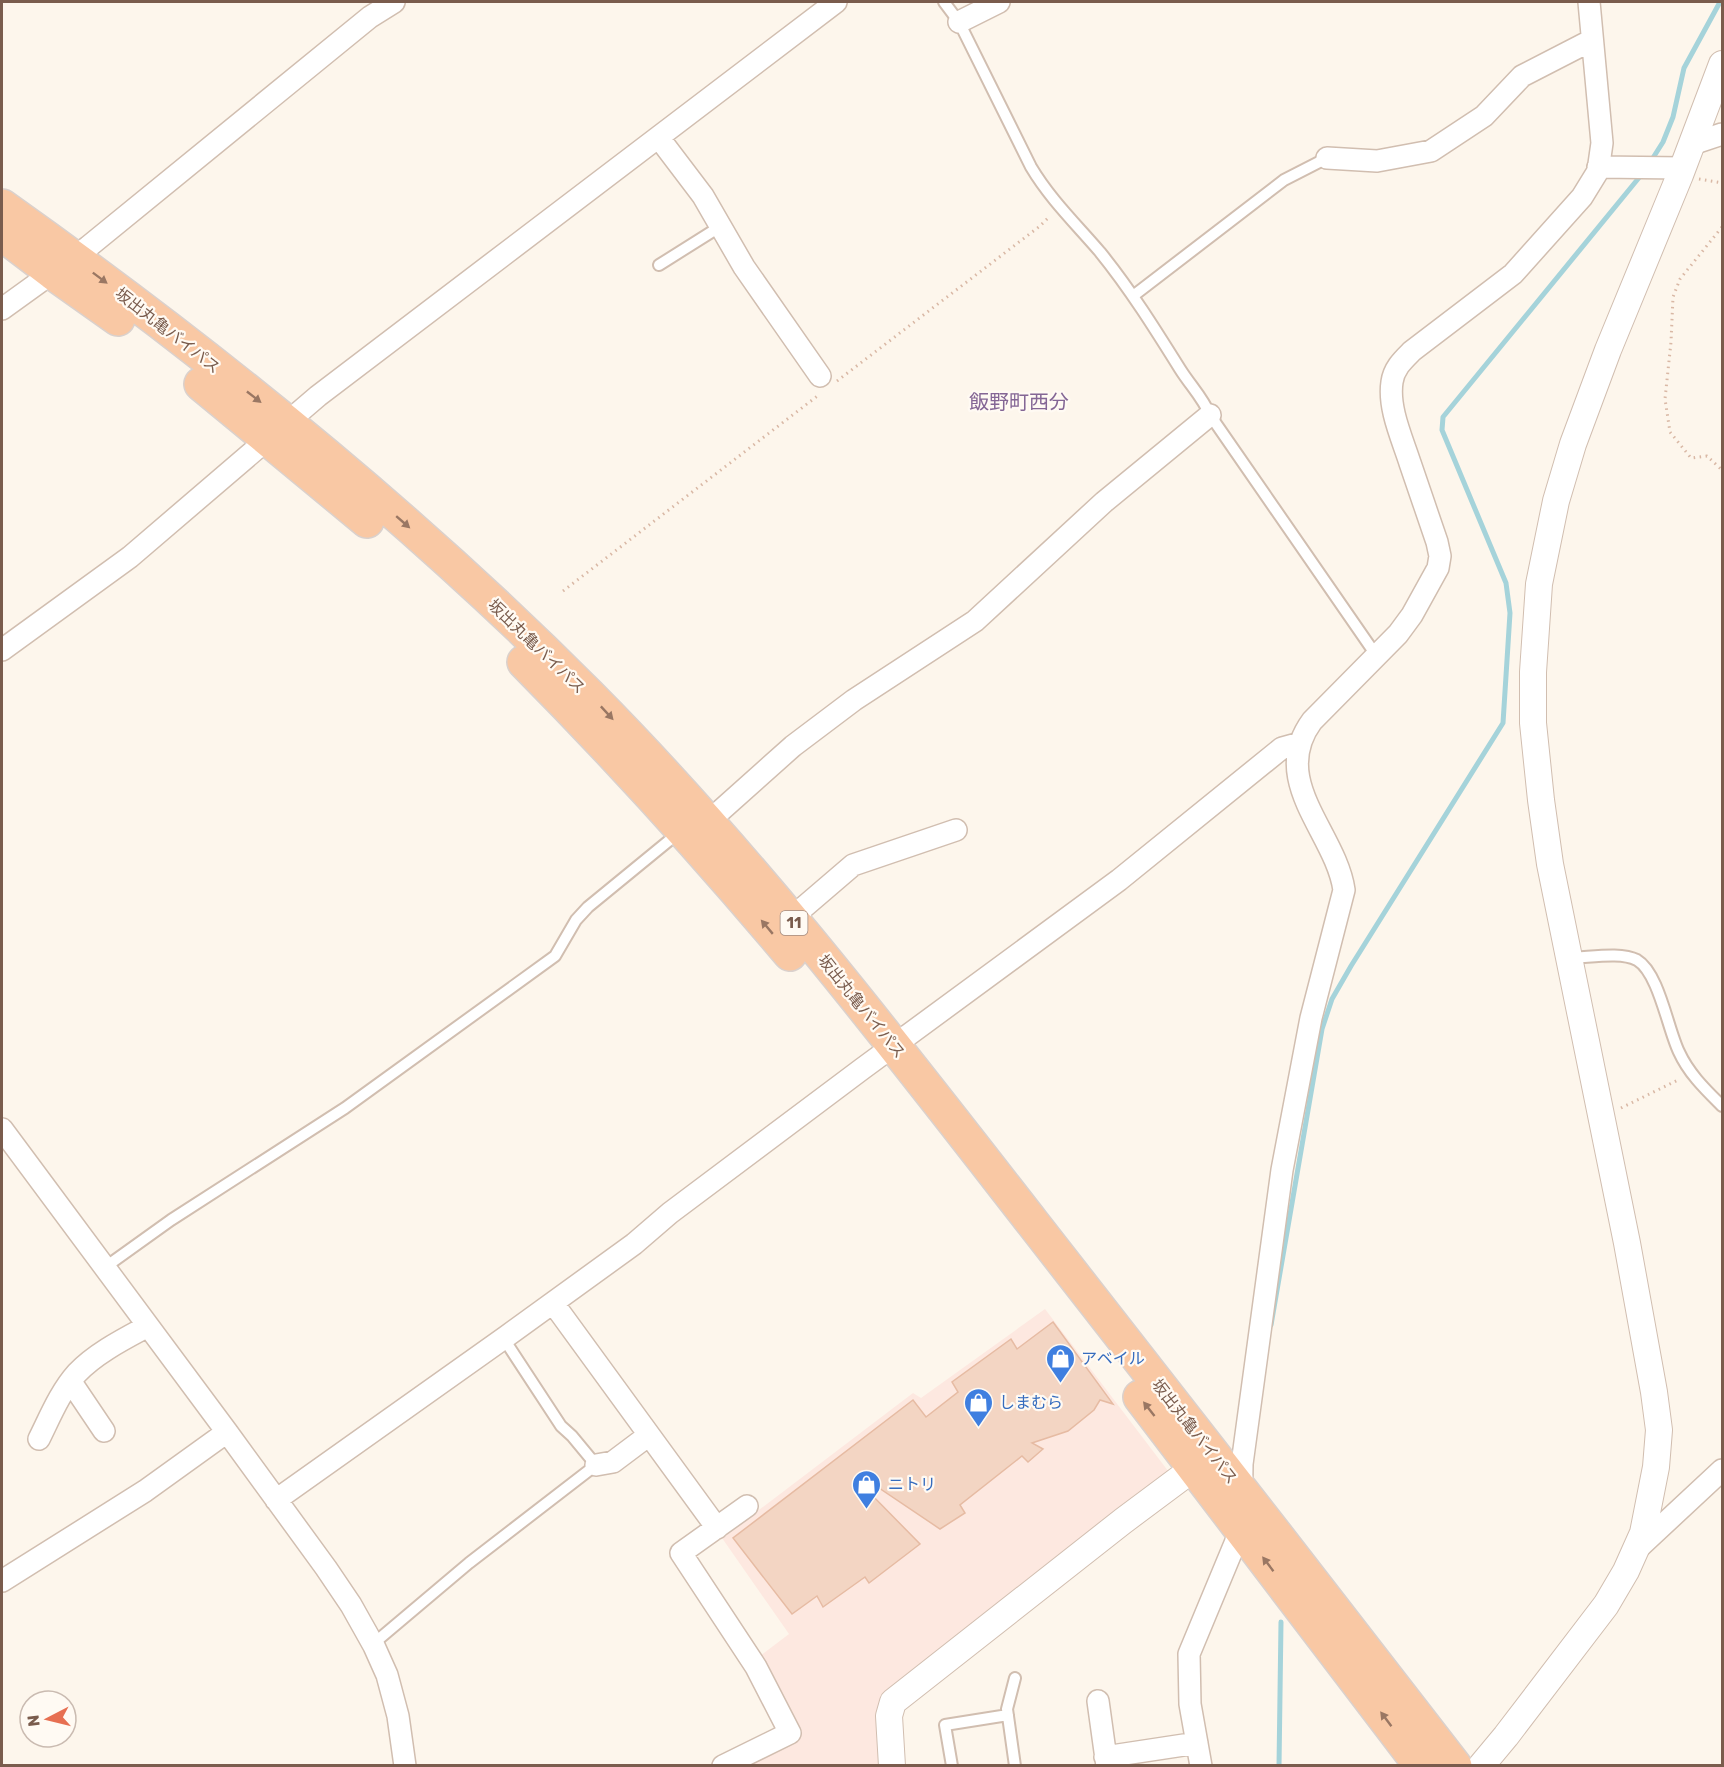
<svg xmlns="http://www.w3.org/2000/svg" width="1724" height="1767" font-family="Rubik,'Noto Sans JP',sans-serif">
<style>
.commercial{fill:#fde8e0}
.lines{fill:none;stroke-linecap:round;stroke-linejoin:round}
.stream{stroke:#a5d3da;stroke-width:5}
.building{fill:#f3d5c3;stroke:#e6bba3;stroke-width:1.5}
.service-casing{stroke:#d1beb0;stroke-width:14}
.minor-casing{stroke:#d1beb0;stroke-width:24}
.tertiary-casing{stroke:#d1beb0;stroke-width:28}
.trunk-casing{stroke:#dad1cd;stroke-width:36}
.path{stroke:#d9b8a5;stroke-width:3;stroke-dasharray:1.5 4.5;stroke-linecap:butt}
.service{stroke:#fff;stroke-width:10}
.minor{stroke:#fff;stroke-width:21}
.tertiary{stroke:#fff;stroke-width:26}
.trunk{stroke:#f9c8a4;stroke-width:33}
.oneway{fill:#9a7763}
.labels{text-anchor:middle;stroke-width:4.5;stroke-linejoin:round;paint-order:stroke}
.shield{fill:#fffaf3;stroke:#a28b7f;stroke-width:1.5}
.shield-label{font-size:15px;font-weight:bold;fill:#7a5c4d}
.street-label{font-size:16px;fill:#7a5c4d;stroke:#fffaf3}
.shop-label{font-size:16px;fill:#366cbe;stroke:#fffaf3;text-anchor:start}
.quarter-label{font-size:20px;fill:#846695;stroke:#fffaf3}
</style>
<rect width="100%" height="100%" fill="#fdf6ec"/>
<path class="commercial" d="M1045,1309L1181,1488L1058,1590L902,1704L901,1765H735L795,1737L756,1659L789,1634L722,1538L913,1393L921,1398Z"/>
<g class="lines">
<path class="stream" d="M1651,161L1663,142L1673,117L1684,68L1720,2
M1271,1325L1322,1029L1332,999L1351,966L1503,723L1510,613L1506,583L1442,430L1443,417L1642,174
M1279,1766L1281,1622"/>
</g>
<path class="building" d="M1053,1322L1113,1404L1100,1400L1094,1410L1068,1431L1032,1443L1043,1449L1028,1462L1022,1456L960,1505L965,1513L940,1529L870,1482L865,1488L920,1544L869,1583L865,1577L823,1607L817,1596L792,1614L733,1538L913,1400L926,1417L958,1392L952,1382L1011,1339L1017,1349Z"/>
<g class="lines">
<defs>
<path id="service" d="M944,2L959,22L1031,167C1050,199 1076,224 1100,252C1130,289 1155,329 1180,369C1190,385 1203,398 1210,415L1376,655
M659,265L721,226
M1133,296L1284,180L1327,158
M1568,958C1588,958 1620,951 1637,960C1659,973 1668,1030 1679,1052C1689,1074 1706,1090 1722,1106
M104,1268L171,1220L345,1108L555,956L576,920L588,907L671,839
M373,1644L469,1563L596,1465L572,1436L561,1426L504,1339
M1015,1678L1007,1709L1015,1766
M952,1766L945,1725L1008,1715"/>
<path id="minor" d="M959,22L999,2
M659,138L703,196L744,267L820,376
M1692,144L1722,134
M1327,158L1377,161L1431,151L1484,116L1522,76L1592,40
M1598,167L1683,168
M2,309L88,247L370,17L394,2
M2,650L130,557L318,396L836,2
M695,824L705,817L718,813L793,746L854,700L975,621L1104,502L1210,415
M793,922L804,907L853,865L956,830
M2,1129L227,1432L326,1568L351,1605L374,1646L387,1675L398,1716L405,1766
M553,1303L717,1528
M71,1382L104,1431
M39,1439C50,1417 60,1392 77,1373C96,1353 124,1339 148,1326
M596,1465L613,1462L649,1435
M276,1500L507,1336L634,1244L670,1213L862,1069L1119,880L1282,748L1300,743
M1635,1551L1722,1470
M2,1581L145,1491L227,1432
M1098,1701L1107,1766
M1105,1757L1197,1743
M723,1766L790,1733L756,1667L681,1553L747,1506
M1201,1766L1190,1704L1189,1654L1241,1529L1242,1464L1282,1170L1311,1018L1344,890C1336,833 1268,781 1312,721L1398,634L1412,615L1438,568L1440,556L1437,542C1428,516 1419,489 1410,463C1402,438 1388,408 1392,382C1394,368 1403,360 1412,351L1513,274L1582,197L1598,171L1602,143L1589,2"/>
<path id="tertiary" d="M892,1766L889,1716L893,1702L1123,1521L1194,1468
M1481,1766L1506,1736L1606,1605L1626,1571L1643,1533L1656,1467L1659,1430L1654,1392L1627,1243L1550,864L1541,800L1533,723V672L1539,584L1556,501L1573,444L1608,350L1680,175L1722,64"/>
<path id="trunk" d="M2,206C209,353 409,514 589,695C751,858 891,1041 1032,1222C1173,1403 1315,1584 1455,1766
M2,234L53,273L118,319
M201,384L367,521
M524,662C617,756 705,853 790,954
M1140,1397L1421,1766"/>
</defs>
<use href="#service" class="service-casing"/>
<use href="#minor" class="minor-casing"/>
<use href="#tertiary" class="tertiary-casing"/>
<use href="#trunk" class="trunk-casing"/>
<path class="path" d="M1699,179L1722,183
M1722,227L1680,279L1673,297L1671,342L1665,399L1670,432L1691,458L1707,456L1722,470
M837,381L1040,226L1050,216
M563,591L820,394
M1621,1108L1680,1079"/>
<use href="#service" class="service"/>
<use href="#minor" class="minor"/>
<use href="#tertiary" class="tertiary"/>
<use href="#trunk" class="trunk"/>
</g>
<defs><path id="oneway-solid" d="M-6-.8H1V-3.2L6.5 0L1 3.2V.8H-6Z" transform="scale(1.5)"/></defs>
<g class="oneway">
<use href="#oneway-solid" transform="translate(100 278) rotate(37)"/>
<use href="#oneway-solid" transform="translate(254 397) rotate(38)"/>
<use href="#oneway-solid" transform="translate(403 522) rotate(41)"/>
<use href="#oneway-solid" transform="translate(607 713) rotate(47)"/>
<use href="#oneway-solid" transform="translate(767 927) rotate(-130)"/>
<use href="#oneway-solid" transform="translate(1149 1409) rotate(-128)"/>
<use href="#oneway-solid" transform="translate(1268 1564) rotate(-127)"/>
<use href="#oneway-solid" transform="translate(1386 1719) rotate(-127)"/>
</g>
<defs>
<symbol id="shop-pin" viewBox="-11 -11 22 30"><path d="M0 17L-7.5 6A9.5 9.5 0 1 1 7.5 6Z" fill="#3f7fe0" stroke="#fffaf3"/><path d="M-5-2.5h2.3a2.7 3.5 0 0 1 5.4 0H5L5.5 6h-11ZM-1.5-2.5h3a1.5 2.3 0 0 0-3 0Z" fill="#fff"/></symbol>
</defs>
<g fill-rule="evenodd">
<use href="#shop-pin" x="1044" y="1342" width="33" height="45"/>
<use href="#shop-pin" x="962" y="1386" width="33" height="45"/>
<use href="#shop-pin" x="850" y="1468" width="33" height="45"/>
</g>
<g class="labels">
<rect class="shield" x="780.5" y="911" width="27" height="24" rx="4.5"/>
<g class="shield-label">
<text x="794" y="928">11</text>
</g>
<g class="street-label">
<text transform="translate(168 330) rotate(38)" y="6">坂出丸亀バイパス</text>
<text transform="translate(537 646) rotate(44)" y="6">坂出丸亀バイパス</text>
<text transform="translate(862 1006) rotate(51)" y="6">坂出丸亀バイパス</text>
<text transform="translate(1195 1431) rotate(52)" y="6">坂出丸亀バイパス</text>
</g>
<g class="shop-label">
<text x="1081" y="1364">アベイル</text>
<text x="999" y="1408">しまむら</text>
<text x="888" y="1490">ニトリ</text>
</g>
<g class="quarter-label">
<text x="1019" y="409">飯野町西分</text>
</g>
</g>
<rect width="1724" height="1767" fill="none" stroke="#7a5c4d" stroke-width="6"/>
<g transform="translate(48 1719) rotate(263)"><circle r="28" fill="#fffaf3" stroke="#cabbb1" stroke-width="1.5"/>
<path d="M0-4.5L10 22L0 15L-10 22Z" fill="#e76f51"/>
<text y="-9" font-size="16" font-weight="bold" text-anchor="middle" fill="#7a5c4d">N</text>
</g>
</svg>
